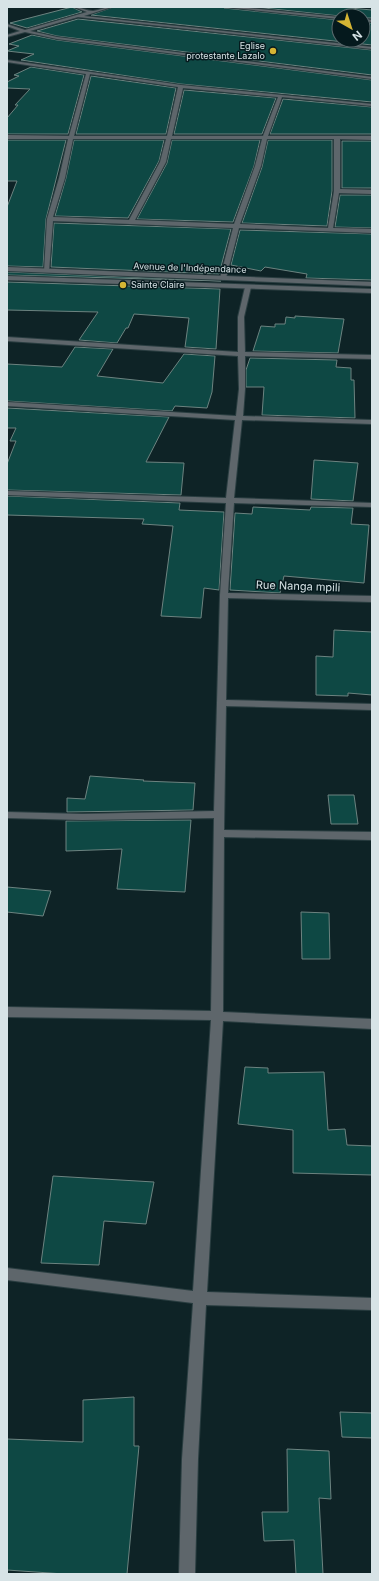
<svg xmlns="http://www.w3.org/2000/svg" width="379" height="1581" font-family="Inter,sans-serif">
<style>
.building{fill:#0e4844;stroke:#6c8380}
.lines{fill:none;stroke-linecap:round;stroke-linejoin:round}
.minor-casing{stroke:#2a3e41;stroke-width:2}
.tertiary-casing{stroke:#2a3e41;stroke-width:2}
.minor{fill:#5e666b;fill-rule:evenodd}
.tertiary{fill:#5e666b;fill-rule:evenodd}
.poi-dot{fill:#d5b534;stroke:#05191d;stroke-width:1.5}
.labels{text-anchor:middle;stroke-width:3;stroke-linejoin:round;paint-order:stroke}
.far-poi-label{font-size:9px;fill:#d7e3e6;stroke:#05191d;text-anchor:end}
.far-street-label{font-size:9px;fill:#d7e3e6;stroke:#05191d}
.street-label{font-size:11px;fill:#d7e3e6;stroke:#05191d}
</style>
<rect width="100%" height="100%" fill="#0e2326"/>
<path class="building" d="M72,7L82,12L27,28L10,23Z
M113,7H223L224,8L339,20V40H363V23H372V45L91,15Z
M254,7H339L372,10V18H363V16H340Z
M78,19L372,50V75L57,36L37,31Z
M32,35L57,40L372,80V102L181,84L21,60L34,54L7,51L19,46L9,44Z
M31,67L84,75L68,134H7V118L18,105H15L30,89L7,88V82L19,76L14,75Z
M91,76L176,88L166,134H76Z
M184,90L276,98L262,134H174Z
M283,99L372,107V134H270Z
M7,140H66L46,219L43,267L7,266V207L17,181H7Z
M74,140H164L159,161L128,218L55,216L66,178Z
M172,140H260L254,166L233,222L137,219L167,163Z
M268,140H332V191L327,226L242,223L262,167Z
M342,141H372V188H342Z
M340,195H372V228L335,227Z
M54,223L231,229L219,274L51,267Z
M240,230L372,234V280L306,278L307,274L265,267L261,271L231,265Z
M7,272L221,281L7,275Z
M7,282L220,289L216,349L185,347L189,318L134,314L128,328H126L117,343L79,340L98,312L7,310Z
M295,316L344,319L338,353L253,351L261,326L275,327V324H285L286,317L295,318Z
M75,347L113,349L97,376L163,383L184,354L215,356L212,392L207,408L175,406L172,411L7,401V364L62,367Z
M250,358L337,360L336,367L351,368V380H354L355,418L262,415L264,387H246V370Z
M7,408L169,417L146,462L184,463L181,495L7,490V464L16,441H10L16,428H7Z
M314,460L358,463L353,501L311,499Z
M7,496L180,503L179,510L224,512L219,590L204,588L201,618L161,616L173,526L142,524L144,519L7,515Z
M253,507L310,510L311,507L353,508L351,524L369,525L364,583L284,576L280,593L230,590L235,513L252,514Z
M334,630L372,632V695L348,693V696L316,695V656L333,657Z
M90,776L144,780L143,781L195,783L193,810L67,812V798L85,799Z
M328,795H354L358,824H331Z
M191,820L185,892L117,889L122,849L66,851V821Z
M7,887L51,891L43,916L7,912Z
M301,912L329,913L330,959H302Z
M245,1067L268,1068V1073L324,1072L328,1130L345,1129L347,1145L372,1146V1175L293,1173V1130L238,1124Z
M53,1176L154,1182L146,1224L104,1221L99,1265L41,1263Z
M134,1397V1446H139L127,1574H64L7,1570V1439L83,1442V1400Z
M340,1412L372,1413V1438L342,1437Z
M287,1449L329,1451L331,1499L319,1498L323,1574H296L294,1540L264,1541L262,1512H288Z"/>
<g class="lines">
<defs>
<path id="minor" d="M74,7C80,7 87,11 93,11C100,10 105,7 112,7L84,16L372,47V49L78,17L30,31L57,37L372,77V79L57,39L25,32L7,37V35L20,31L7,26V24L25,30L87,12Z
M224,7H239L339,17V19Z
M363,19L372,20V22L363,21Z
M7,60L181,85L372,104V106L282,97L268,136H372V140L340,139V189L372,190V194L339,193L333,228L372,229V233L239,228L226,278L223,280L220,278L233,228L53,221L49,271L44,272L47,219L59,178L68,139H7V135L69,136L86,74L7,62ZM90,74L178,87L167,136H74ZM183,88L278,97L263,136H172ZM73,139H166L160,162L129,220L53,217L65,178ZM171,139H262L255,166L234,224L135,220L166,162ZM267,139H334V191L328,228L240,224L261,166Z
M248,285L251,287L244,317L245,352L372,355V359L245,356V389L243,416L372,420V424L242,420L234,498L372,503V507L234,503L228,593L372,596V602L228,598L226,700L372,704V710L226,706L224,830L372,832V840L224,837L223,1012L372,1019V1029L223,1021L207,1292L372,1298V1310L206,1305L198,1459L195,1574H179L182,1459L193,1303L7,1280V1268L193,1291L211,1020L7,1017V1007L211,1011L214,818L82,820L7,818V812L82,814L214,811L220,595L226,503L7,495V491L226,498L235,420L7,406V402L236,416L239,389L238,356L7,341V337L238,352V317L245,287Z"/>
<path id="tertiary" d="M7,267L372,282V286L7,271Z
M7,276L372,289V293L7,280Z"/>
</defs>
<use href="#minor" class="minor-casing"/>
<use href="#tertiary" class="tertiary-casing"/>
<use href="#minor" class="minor"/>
<use href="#tertiary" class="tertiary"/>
</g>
<g class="poi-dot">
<circle cx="273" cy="51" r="4"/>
<circle cx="123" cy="285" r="4"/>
</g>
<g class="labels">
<g class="far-poi-label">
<text x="265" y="49">Eglise<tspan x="265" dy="10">protestante Lazalo</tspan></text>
<text x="131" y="288" text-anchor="start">Sainte Claire</text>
</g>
<g class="far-street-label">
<text transform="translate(190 268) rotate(2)" y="3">Avenue de l'Indépendance</text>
</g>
<g class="street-label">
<text transform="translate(298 586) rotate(2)" y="4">Rue Nanga mpili</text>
</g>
</g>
<rect width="379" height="1581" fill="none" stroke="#d7e3e6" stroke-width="16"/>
<g transform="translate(351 28) rotate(141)"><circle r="19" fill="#05191d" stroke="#596a6d"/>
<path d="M0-3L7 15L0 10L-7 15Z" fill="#d5b534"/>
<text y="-6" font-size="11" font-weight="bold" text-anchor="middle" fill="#d7e3e6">N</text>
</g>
</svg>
